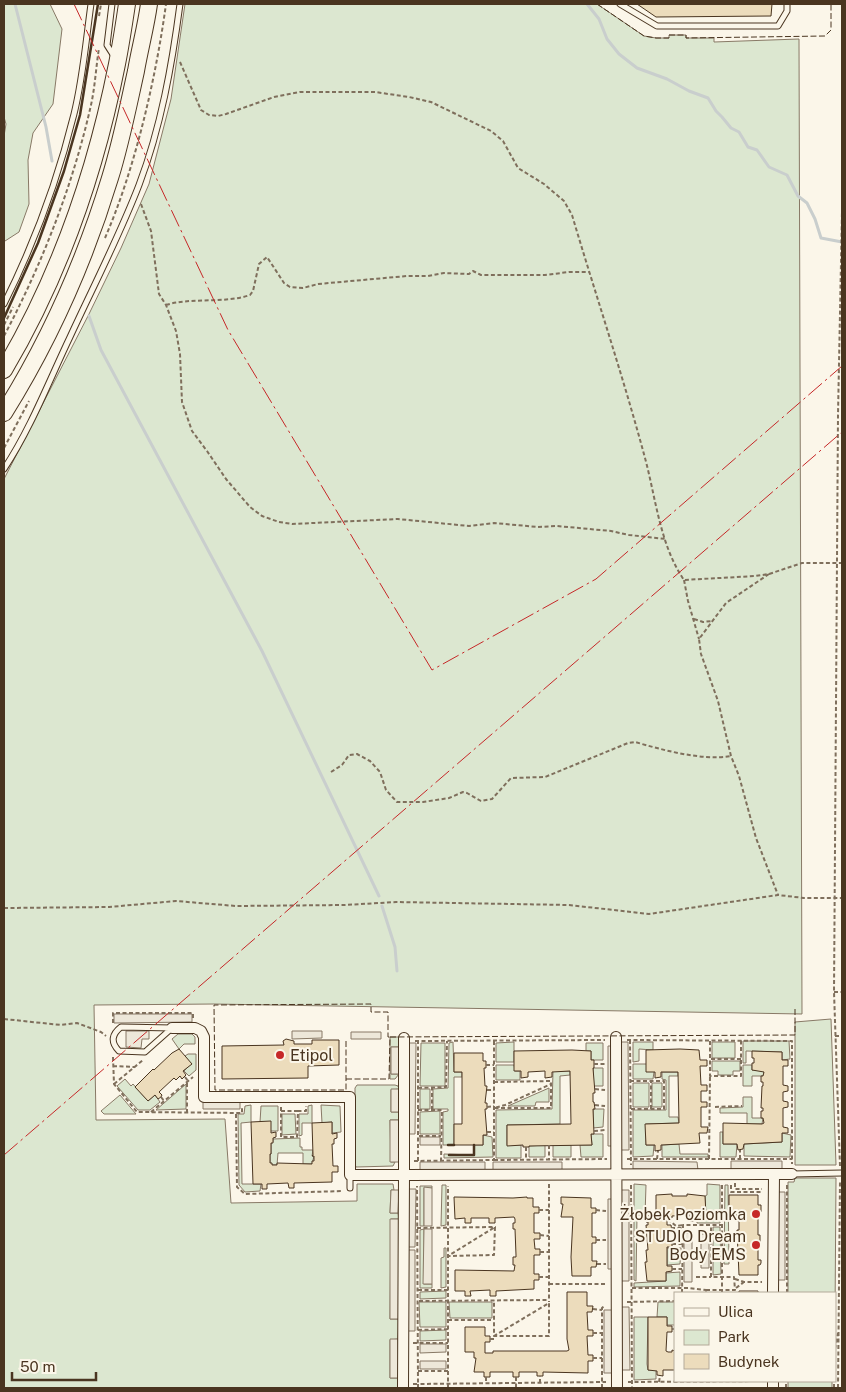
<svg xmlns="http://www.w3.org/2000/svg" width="846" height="1392" font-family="'Public Sans',sans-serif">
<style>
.green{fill:#dce7d0;stroke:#887966}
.parking{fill:#ede7d9;stroke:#887966}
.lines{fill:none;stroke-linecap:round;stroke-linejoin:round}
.stream{stroke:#c9cecd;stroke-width:3}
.building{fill:#ecdcbc;stroke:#4a3520}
.service-casing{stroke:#4a3520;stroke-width:7}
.minor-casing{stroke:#4a3520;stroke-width:12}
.trunk-casing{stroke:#4a3520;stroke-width:18}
.path{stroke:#7f6f5c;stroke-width:2;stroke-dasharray:4 2.5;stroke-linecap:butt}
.service{stroke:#fbf6e9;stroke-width:5}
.minor{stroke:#fbf6e9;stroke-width:10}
.trunk{stroke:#fbf6e9;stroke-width:16}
.fence{stroke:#4a3520;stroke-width:1;stroke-dasharray:6 2.5;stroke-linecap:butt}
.wall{stroke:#4a3520;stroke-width:2.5}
.power{stroke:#c62828;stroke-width:1;stroke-dasharray:18 4 2.5 4;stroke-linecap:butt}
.poi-dot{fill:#c62828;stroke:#fbf6e9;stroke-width:2}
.labels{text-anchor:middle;stroke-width:4;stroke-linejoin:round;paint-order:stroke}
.poi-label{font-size:16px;fill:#4a3520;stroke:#fbf6e9;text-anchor:end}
</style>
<rect width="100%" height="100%" fill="#fbf6e9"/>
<path class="green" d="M4,4H50L62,29L53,104L33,133L28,160L29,204L19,232L5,241L4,240V136L6,124L4,117Z
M185,4H597L644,36L656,38H669V35H686V38H714V42L799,39L802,1014L214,1004L94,1005L96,1120L225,1119L231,1203L357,1201V1184H393L394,1190H391L390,1213H398L399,1219H391L390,1319H399L398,1339L390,1340V1378H399L398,1388H4V479L89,314L121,248L149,184L171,99Z
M831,1019L836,1165H795V1022Z
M178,1034H192L195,1037V1044H184L179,1049L172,1039Z
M390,1037H399V1047H391V1074H399L395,1079H390Z
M743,1041H789L790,1059L782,1060V1052L746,1051V1063H743Z
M453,1042L454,1072H462V1077H454V1145H443V1112L448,1111V1109H433V1089L448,1088L449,1043Z
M514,1042V1062H496V1043Z
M633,1042H653V1050L639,1049V1061L633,1062Z
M712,1042H735V1058H712Z
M421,1043H445V1086H420Z
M586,1043H603V1060H591V1051H586Z
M188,1054H196V1070L189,1076L184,1071L191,1064L185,1056Z
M712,1061H740V1071H733V1075H718V1071H712Z
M633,1064H646L654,1072L653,1079H633Z
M496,1065H514L515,1071H520V1080H496Z
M743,1065H752V1070H762L764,1072L763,1076H752V1086H743Z
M593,1068H603V1086H593Z
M553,1071H570V1075L560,1076V1124L507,1125V1145H521V1158H496V1110L552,1109Z
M662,1072H678V1076H669V1117H678L679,1123L646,1124V1145H654L653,1156L633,1157V1110H666V1080L662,1079Z
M125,1079L131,1086L133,1084L148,1101L155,1095L160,1102L150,1110H138L117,1086Z
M633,1083H649V1107H633Z
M652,1083H662V1107H652Z
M186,1084V1109L156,1110Z
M357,1085H395L398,1086L399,1089L391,1090V1112H399V1120H390L391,1162H395L393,1166L356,1167L355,1164V1088Z
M549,1088V1102H536L535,1106H508Z
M420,1089H430V1109H420Z
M120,1095L136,1114H104L101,1111Z
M743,1097H752V1118H763L762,1124H747V1113H720V1108L743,1107Z
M251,1105V1122L241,1123L242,1184H261L260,1191L245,1192L239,1185L238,1114H244L245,1106Z
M312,1105V1123H302V1135L299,1136V1114H308V1106Z
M321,1105L340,1106L341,1132L332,1133V1122L322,1123Z
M261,1106H278V1131H271L260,1122Z
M593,1109H604L603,1127L593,1128Z
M440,1111V1134H420V1112Z
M282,1114H295L296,1134L282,1135Z
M720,1132H723V1144H737L736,1157H720Z
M782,1133L791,1135L790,1157L744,1156V1144L782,1142Z
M591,1134H603V1157H581L580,1145H592Z
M483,1135L492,1137L493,1157L444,1158V1154L474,1155V1145H483Z
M300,1138V1147H302V1150H313L312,1156H314L312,1164H303V1153H278L277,1165H272L270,1163V1154H271V1143L273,1142V1139Z
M679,1144L680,1154H708V1157H662V1145Z
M545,1145V1157H529V1146Z
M553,1145H571V1157H553Z
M795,1178H836L835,1318V1293H788V1182H794Z
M634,1184L646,1185L645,1216L637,1215L636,1281L634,1280Z
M707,1184L720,1185V1223H697V1215H706L705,1196L707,1195Z
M442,1185H446V1225L441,1226Z
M725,1185H728L729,1264H724Z
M420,1186H432V1188H424V1226H420Z
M713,1227H720L721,1274L713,1275Z
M424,1229V1284H432V1288H420V1230Z
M444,1248H446V1287L441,1288V1258L444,1257Z
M667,1248H681L680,1264L667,1265Z
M680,1272V1286L634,1287V1283L666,1281V1273Z
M446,1291V1298L420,1299V1292Z
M419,1302H446V1327H420Z
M449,1302H492V1318H450Z
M658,1302H675V1325H667V1317H657Z
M634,1317H648L647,1364L648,1370H656V1379L634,1380Z
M446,1330V1340L420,1341V1331Z
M788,1381H832V1388H788Z"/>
<path class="parking" d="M114,1014H192V1022L114,1023Z
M126,1031H149V1039H142L141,1048L126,1047Z
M292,1031H322V1038L292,1039Z
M351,1032H381V1039H351Z
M620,1042H628L629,1150H620Z
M408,1043H416L415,1134H408Z
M608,1046H611L612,1146H608Z
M391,1047H399V1074H391Z
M391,1089H399V1112H391Z
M203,1101H240V1109H203Z
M390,1120H399V1162H390Z
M420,1137H440V1145H420Z
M633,1161L697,1162L698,1170L633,1169Z
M731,1161H782V1169L731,1170Z
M420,1162H485V1170L420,1171Z
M493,1162H562V1170H493Z
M424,1187L432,1188V1226H424Z
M407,1189H416L415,1247H407Z
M391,1190H399L398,1213H390Z
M621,1190H629V1281H621Z
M776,1192H785V1280H776Z
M608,1199H612V1269H608Z
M390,1219H399V1319H390Z
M424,1229H432V1284H423Z
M684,1233H692V1282H684Z
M701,1234H709V1268H701Z
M407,1250H415V1331H407Z
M621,1307H629L630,1370H621Z
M604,1310H613V1373H604Z
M390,1339H398L399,1378H390Z
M420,1344H446V1352L420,1353Z
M420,1361H446V1369H420Z"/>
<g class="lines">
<path class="stream" d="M15,4L46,127L52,161
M587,4L599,19L607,39L619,54L637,68L667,79L689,91L708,98L716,111L722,117L731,128L739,132L748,147L757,150L769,167L787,175L798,196L807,203L815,219L821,238L842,242
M89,316L101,350L262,651L379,896
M382,906L395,947L397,971"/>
</g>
<path class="building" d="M637,4H772L771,16L656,17Z
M286,1039L294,1041V1044H312V1040H339V1065L308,1066V1078L222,1079V1046L284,1045L283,1041Z
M179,1049L192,1064L183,1071L186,1075L182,1079L180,1076L176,1080L174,1078L159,1092L162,1095L161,1097L158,1099L155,1095L148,1101L135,1087L153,1069L154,1070L172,1053Z
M680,1049L699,1050L700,1060H707V1066H700L701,1085H707V1091H701V1102H707V1107H701V1127H708L707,1133H699L700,1143L661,1145V1150L655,1151V1145H646L645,1124L679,1123L678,1072H661V1077L655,1078V1072H646V1050Z
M572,1050L591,1051V1060H594V1068H593L595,1093H593V1102H594L595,1109H593L594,1134H591L592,1145L529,1146V1147H523V1145L507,1146V1125L571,1124L570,1071L552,1072V1077L545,1078V1071L528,1072V1077L521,1078V1071H514V1051Z
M752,1051L782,1052V1060H788V1066H783V1085L788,1086V1091L783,1092V1101L788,1102V1107L783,1108V1127L788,1128V1133H782V1142L744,1144L743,1149L738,1150L737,1144H723V1123L762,1124L764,1123L763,1118H761V1111H763V1108H761L762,1086H763V1082H761V1076H763L764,1072L752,1070V1063H754V1058H752Z
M454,1053H483V1061H486V1068H484L485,1086H487L485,1103H487V1109H485L487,1135H483V1145H454V1124H462V1072H454Z
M271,1121V1133L276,1132V1137L273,1138V1143H271V1154H270V1163H272V1165H277V1163L312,1164V1161H314V1156H312L313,1155L312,1123L332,1122V1134L337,1133V1138L334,1139V1144H332L333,1166H338V1172H332V1182L294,1183V1188H289L288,1183L267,1184V1189H262V1184H253L251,1122Z
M672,1194V1196H687V1194L705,1196L706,1215H695L696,1221H690V1215L672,1216V1218H667V1225H671L672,1232H667V1242H672V1247H667V1266H672V1271L666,1272V1281H647L645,1262H647L646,1250H648L646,1225H648V1222H646L645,1216L656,1215V1195Z
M729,1195H758V1205H761V1212H758V1235H760V1242H758V1260H761V1263L760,1265H758V1275H739L737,1230H739V1221H737V1215H729Z
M454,1197L513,1198L527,1197V1198H533V1207H539V1213H534V1233H540V1239H534L535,1249H540V1255H534V1274H539V1280H534V1289L496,1291V1296H490V1290L470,1291L471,1296H465V1291H455V1270L514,1271L515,1265H513V1257H516V1255L515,1229H513V1223H515V1219L514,1217L495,1218V1223H489V1218H471V1223H465V1218L455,1219Z
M561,1197L591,1198V1208H596V1213H592V1237H596V1243H592V1261H597L596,1267H591V1276H572L571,1257L573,1217H561L563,1204H561Z
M739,1291H758V1293H739Z
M567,1292H587V1306H593L592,1312H587L588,1330H593V1336H587L588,1355H593V1361H588V1373L543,1372V1376H537V1372H519V1377H513V1372H490V1377H484V1372H474L476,1358H474V1352H465V1327H485V1336H490V1342H485V1353H493V1351H567L569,1350L567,1339Z
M648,1317H667V1326H672V1332H667L666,1351L668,1352H672V1350L675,1351V1370H663V1376L657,1375V1371L648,1370Z"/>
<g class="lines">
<defs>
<path id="service" d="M112,4L107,45L114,56
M620,4L657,26H778L787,11V4
M4,304C34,244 58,179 74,114C83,78 86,40 91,4
M4,469C31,428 49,381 70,337C93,287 119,237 139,185C161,127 172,65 180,4
M121,1027L172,1028L145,1052L119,1051C110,1042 112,1034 121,1027Z
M792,1174L842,1173
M350,1175V1188"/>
<path id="minor" d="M172,1028H195L201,1031L204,1037V1097H350V1175H404L403,1388
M616,1037L617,1388
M404,1038V1175L792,1174
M773,1293L774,1174
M773,1388V1381"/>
<path id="trunk" d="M4,370C59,277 96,170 117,64C121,44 124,24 127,4
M4,413C49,341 85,260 110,178C121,143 128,107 136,71C140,48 146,26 149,4"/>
</defs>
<use href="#service" class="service-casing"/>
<use href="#minor" class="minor-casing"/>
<use href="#trunk" class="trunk-casing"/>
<path class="path" d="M99,16L101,4
M180,62L201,110L209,115L218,116L226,114L274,97L300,92H375L409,97L431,102L491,131L503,141L518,168L544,184L564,201L572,215C596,296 623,376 645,458C656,499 660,545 684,580L755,576L769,574L802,563H842
M141,204L151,231L159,294L166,305L176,331L180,354L182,402L192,431L207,451L226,479L250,507L262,516L279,522L292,524L398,519L469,526L494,523L538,527L557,526L611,531L629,535L666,539
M105,238C135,169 156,78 166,4
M166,305C191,297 224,304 250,295L253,291L259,264L267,257L284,283L290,287L303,288L318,284L407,276H428L444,273L469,274L473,271L481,275H545L569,272H589
M4,325L13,307
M4,336C42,264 73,185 91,105C95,87 96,67 99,48
M4,448L29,401
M769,574L726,603L699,639L701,654L718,701L731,756L739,776L756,838L778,895
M684,580L688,601L699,639
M694,619L703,622L712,621
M331,772L342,765L349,755L357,754L370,761L380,772L386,790L397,802H423L449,798L463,792L467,793L481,801L492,799L511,778L545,777L628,743L635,742C663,750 702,761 731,756
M4,908L109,907L176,901L236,906L345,905L396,902L569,905L649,914L778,895L804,898H842
M834,992H842
M4,1019L61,1025L77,1023L101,1032L106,1036
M113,1023V1013H193V1018
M835,1036H842
M627,1040L792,1041V1164
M630,1040L631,1165
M415,1041L605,1040
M710,1041V1076H741V1040
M113,1057L114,1084L137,1112L242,1113V1106
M711,1059H741
M594,1064H605
M486,1065H494
M113,1066L135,1067
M185,1077L188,1081
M630,1081H664V1109H631
M494,1082L551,1081V1108H494L505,1105L551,1084
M114,1084L143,1060
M418,1088L446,1087L447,1041
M595,1089L605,1090
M487,1090H494
M161,1097L164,1101
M595,1105L605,1106
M281,1107V1137H297L298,1111H306V1106
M487,1107L494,1106
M715,1107L742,1106
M651,1109V1081
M418,1110H442L441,1161
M432,1110V1087
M281,1111H298
M151,1112L193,1077
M187,1113V1082
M236,1114L237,1187L245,1194L343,1191
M594,1131L605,1130
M487,1132H494
M419,1136H441
M549,1145V1160
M526,1147V1160
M627,1159H792
M657,1159L658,1151
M709,1159L710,1076
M740,1159V1150
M494,1160L607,1159
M414,1161L494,1160V1041
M418,1161V1041
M840,1166L834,992L838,415L842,211
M735,1183V1189H762
M549,1184V1302
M631,1185L632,1388
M731,1185V1192H762
M539,1210H549
M596,1210L606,1211
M670,1218V1221L676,1226L683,1225
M417,1228L495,1227L494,1255L448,1256L495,1227
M671,1228H683
M540,1235L549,1236
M596,1240H606
M672,1244H683
M540,1252H549
M597,1264H606
M672,1269H682
M539,1277H549
M696,1277H711
M735,1279L744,1282H762
M549,1284H606
M632,1288H689L706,1290V1293
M736,1288L744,1282
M418,1290H448
M706,1290H735L734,1277H711V1225
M682,1293L683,1225H722
M722,1293V1185
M787,1293V1185
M419,1301L549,1300
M627,1302L675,1301
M593,1309L602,1310
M448,1320H493
M672,1329H675
M418,1330L448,1329
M593,1333H602
M490,1339H494V1336L549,1303V1336H494V1300
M413,1343H448
M835,1349L838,1333
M593,1358H602
M418,1371H448
M486,1377V1383
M516,1377V1388
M628,1382L764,1381
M659,1382L660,1376
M540,1383V1376
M413,1384H418L417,1186
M418,1388V1384L606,1382
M448,1388V1186
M602,1388V1308L605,1305
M786,1388V1381
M834,1388V1381
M838,1388L840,1181"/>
<use href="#service" class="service"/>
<use href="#minor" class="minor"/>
<use href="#trunk" class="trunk"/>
<path class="fence" d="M597,4L644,36L656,38H669V35H686V38L825,36L831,30V4
M346,1041V1090H215L214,1005L371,1004V1012H388V1037H390
M346,1079H389L390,1037L795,1035V1008"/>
<path class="wall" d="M4,318L38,243L64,171L80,115L98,4
M448,1145H454
M449,1155H474V1145"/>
<path class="power" d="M74,4L228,330L432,670L596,579L842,366
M4,1155L842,432"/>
</g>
<g class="poi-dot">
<circle cx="280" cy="1055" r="5"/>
<circle cx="756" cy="1214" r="5"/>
<circle cx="756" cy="1245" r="5"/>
</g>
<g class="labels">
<g class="poi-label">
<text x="290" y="1061" text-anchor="start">Etipol</text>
<text x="746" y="1220">Żłobek Poziomka</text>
<text x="746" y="1242">STUDIO Dream<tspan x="746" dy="18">Body EMS</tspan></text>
</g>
</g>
<rect width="846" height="1392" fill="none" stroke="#4a3520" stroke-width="10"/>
<rect x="674" y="1292" width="162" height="90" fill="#fbf6e9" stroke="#b4a999"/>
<rect x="684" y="1308" width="25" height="8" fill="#fbf6e9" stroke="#b4a999"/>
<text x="718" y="1317" font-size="15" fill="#4a3520">Ulica</text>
<rect x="684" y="1330" width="25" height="15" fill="#dce7d0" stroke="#b4a999"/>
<text x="718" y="1342" font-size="15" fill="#4a3520">Park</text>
<rect x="684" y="1354" width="25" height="15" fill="#ecdcbc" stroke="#b4a999"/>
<text x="718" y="1367" font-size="15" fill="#4a3520">Budynek</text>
<path d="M12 1372v8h84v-8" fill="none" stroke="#4a3520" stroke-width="2.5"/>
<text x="20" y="1372" font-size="15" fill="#4a3520" stroke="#fbf6e9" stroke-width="4" paint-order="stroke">50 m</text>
</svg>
